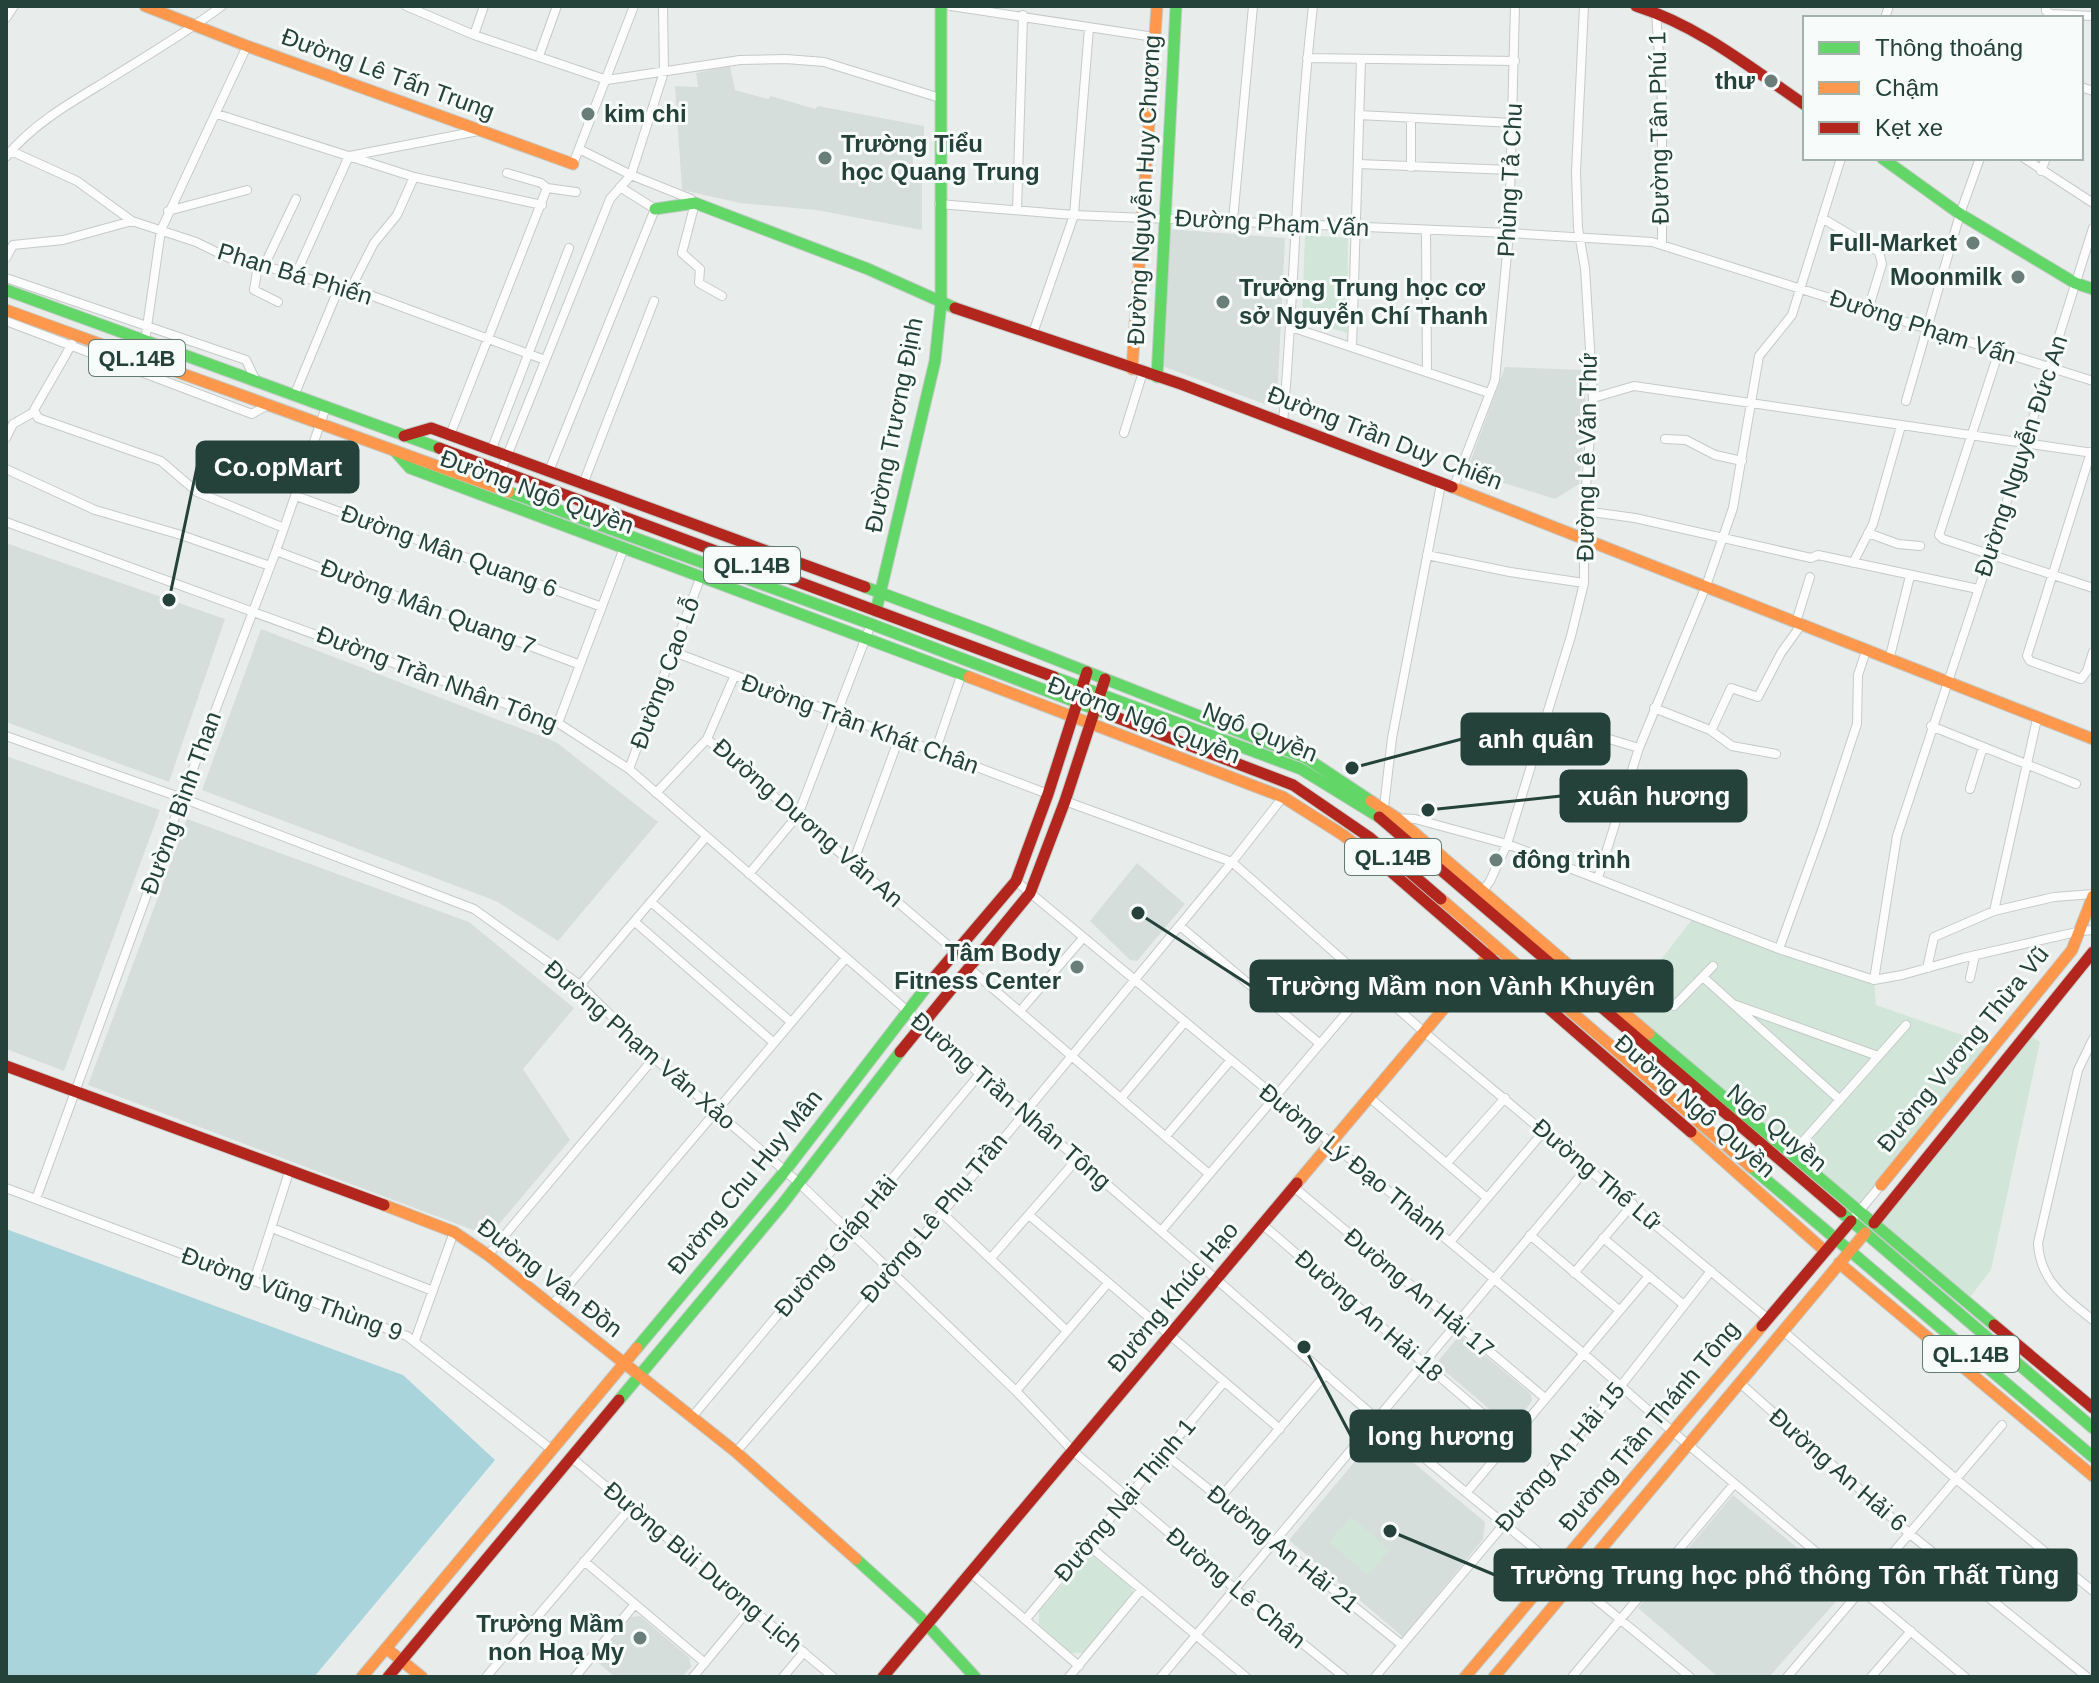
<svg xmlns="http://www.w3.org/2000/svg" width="2099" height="1683" font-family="Helvetica,sans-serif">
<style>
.built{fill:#d6dedb}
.green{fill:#d1e6d8}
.water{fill:#a9d4db}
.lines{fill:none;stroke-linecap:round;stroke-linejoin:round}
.street-casing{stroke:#c5cac8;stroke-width:10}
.fast-casing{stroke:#c3cbc8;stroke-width:13}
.slow-casing{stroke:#c3cbc8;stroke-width:13}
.jam-casing{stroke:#c3cbc8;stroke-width:13}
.street{stroke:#fcfcfc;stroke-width:8}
.fast{stroke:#63d668;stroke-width:11}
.slow{stroke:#ff974d;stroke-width:11}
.jam{stroke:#b3261e;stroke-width:11}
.poi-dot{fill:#697e78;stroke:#f7fbf9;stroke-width:3}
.labels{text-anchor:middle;stroke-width:6;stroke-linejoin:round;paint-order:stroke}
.shield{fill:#f7fbf9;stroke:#637a73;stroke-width:2}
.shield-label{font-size:22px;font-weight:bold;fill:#24423a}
.street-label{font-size:24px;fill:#24423a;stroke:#f7fbf9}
.poi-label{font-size:24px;font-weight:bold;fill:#24423a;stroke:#f7fbf9;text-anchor:end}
.leader{fill:none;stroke:#24423a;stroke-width:3}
.callout-dot{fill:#24423a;stroke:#f7fbf9;stroke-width:3}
.callout{fill:#24423a;stroke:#24423a;stroke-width:3}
.callout-label{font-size:26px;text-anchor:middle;font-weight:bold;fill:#fff}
</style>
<rect width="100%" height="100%" fill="#e8edeb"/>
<path class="built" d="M730,66L735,90L768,99L771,96L815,109L818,106L924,126V140L913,146V171L922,176V230L816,210L740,203L682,190L675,86L698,87L696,73Z
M1168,229L1285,238L1277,402L1267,405L1162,366Z
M1505,367L1584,370L1586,419L1579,484L1555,499L1475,474L1470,462Z
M6,543L225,619L169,782L6,722Z
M261,629L556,742L658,822L558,941L496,901L202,790Z
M6,756L160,810L64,1071L6,1049Z
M187,819L469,922L574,1008L523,1069L570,1140L489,1236L88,1085Z
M1137,863L1185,904L1137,961L1130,960L1090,921Z
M1462,1336L1531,1394L1532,1401L1514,1425H1508L1439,1366V1360L1458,1337Z
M1385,1439L1485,1522L1483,1539L1403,1637L1289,1540L1372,1441Z
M1733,1495L1847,1589L1769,1677H1718L1638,1608Z
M640,1616L690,1658L691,1667L682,1677H615L596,1661L631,1617Z"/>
<path class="green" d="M1305,235L1348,238L1347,333L1302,319Z
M1694,917L1874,980L1876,1005L1994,1046L1860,1211L1622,1010Z
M2028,1034L2040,1042L1991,1270L1967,1301L1874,1223Z
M1351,1517L1389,1550L1368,1575L1329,1542Z
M1090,1554L1130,1586L1133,1592L1130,1600L1085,1653H1070L1039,1625V1611Z"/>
<path class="water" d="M6,1229L403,1375L495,1460L314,1677H6Z"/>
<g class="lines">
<defs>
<path id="street" d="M406,6L474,35L607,80L740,60L786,59L824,62L940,98
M951,6L1154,37
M2046,6V11L2051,14L2093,16
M1656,11L1662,102V245
M6,18L14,6
M1885,18L1889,6
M474,35L484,6
M539,56L557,6
M1307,58L1515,61
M2081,87L2093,91
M217,114L414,177L542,205
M1359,115L1513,123
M1411,119V167
M579,149L631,175L691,199L695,203L682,253L700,269L699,283L722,296
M11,151L77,181L132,221L196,242L229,258L296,274L338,290L351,288L545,360
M350,156L478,131
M6,157C32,125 68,104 103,83C143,58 184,34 222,6
M2024,158L2093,203
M573,164L634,6
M1358,164L1511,170
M2041,171L2046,158
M507,173L541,183L547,188
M547,188L576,192
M939,204L1074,215L1509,233L1652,242L2093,381
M1017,210L1023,15
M168,211L247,190
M1822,218L1879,252L1882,264L1868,310
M1233,220L1253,6
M1426,230L1427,372
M6,258L13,245L63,240L132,221
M258,265L254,290L278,302
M264,266L296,199
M296,274L349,156
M6,278L246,360L256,381
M351,288L374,243L397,215L414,177
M6,321L252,414L266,406
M1291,327L1489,393
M1032,336L1074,215L1089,28
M145,341L161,230L247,46
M72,344L34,410L38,418L161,461L197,492L284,528
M1352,347L1361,59
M1999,351L1939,535L1943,539L2093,588
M294,396L338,290
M1593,398L1634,386L2093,453
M1906,401L1960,214L1980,158
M1283,423C1295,284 1297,145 1313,6
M1124,433L1143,372
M450,435L547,188
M6,438L13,424L34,412
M1665,439L1686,440L1715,455L1742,461
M491,451L569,248
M2091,452L2027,656L2030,661L2081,679L2087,671L2093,652
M6,469L95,510L181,535L270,566
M501,471L610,199L631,175L664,72L663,6
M549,471L655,209L620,187
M583,484L654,301
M1453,489L1495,380L1509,233L1515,6
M296,496L602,607
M1584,511L1635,518L1811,558L1818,555L1978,589
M6,522L558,723L629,769L1377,1419L1690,1677
M1868,533L1898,544L1920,546
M276,551L578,664
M1427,555L1510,572L1584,583
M1853,563L1873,524L1901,426
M1796,622L1810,577
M674,652L1048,794
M1889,660L1910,576
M1654,708L1710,730L1712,729L1731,688L1758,697L1781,653L1801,625
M1546,720L1639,748
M558,723L624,548
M1931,726L2076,784
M1710,730L1732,746L1776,754
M6,736L182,798L474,909L580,985L654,1058L799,1183L1016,1391L1073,1451L1234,1588L1344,1677
M707,739L956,952
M935,752L962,673
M629,769L701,576
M1970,789L1983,747
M656,793L707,739L734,677
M1623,799L1652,804L1667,803L1684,809
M1065,801L1232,862L1424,1032L1768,1319
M1384,807L1392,738L1441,484
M1395,818L1415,819L1507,844L1779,949L1874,980L1902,975L1963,958L2081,931L2093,930
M853,863L899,738
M749,874L798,815L871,624
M1598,878L1639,748L1706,586L1733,508L1759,356L1792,315L1841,158
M1016,881L1582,1352L1673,1432L1965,1677
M1483,891L1490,881L1507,844L1571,636L1584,583V511L1593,398L1585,268L1578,228L1576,172L1584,6
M651,902L791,1022
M1994,911L2037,719
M635,922L773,1042
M1180,926L1319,1043
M1779,949L1822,830L1857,724L1858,675L1866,651
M969,968L1209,1174
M1927,968L1934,937L1994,911L2054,897L2093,894
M1703,977L1840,1100
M1970,978L1975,955
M1874,980L1897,836L1990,555L2093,228
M580,985L706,837
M1736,1005L1878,1056
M1674,1006L1713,966
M1021,1010L1083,938
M2093,1039L2078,1070L2038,1243C2040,1281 2065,1298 2093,1320
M1122,1097L1184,1023
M1370,1098L1487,1198
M1166,1136L1230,1061
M1791,1155L1906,1025
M1447,1163L1505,1098
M6,1188L254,1281L407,1336L551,1449
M1295,1188L1545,1398
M36,1199L182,798L276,551L326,407
M942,1213L1067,1331
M1029,1215L1280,1429
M1856,1215L1881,1185
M1263,1225L1511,1438
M272,1228L433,1291
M1162,1230L1370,985
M1530,1235L1619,1310
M1603,1238L1684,1305
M1450,1242L1544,1131
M488,1255L654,1058
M991,1258L1078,1158
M1574,1273L1633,1204
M254,1281L290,1169
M552,1305L845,959
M1783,1331L1956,1479L2093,1591
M415,1340L454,1232
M1740,1383L1910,1534L2087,1677
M1016,1391L1108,1283
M692,1417L979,1075
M736,1452L942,1213L1232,862L1283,797
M1165,1454L1402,1645
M572,1458L833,1677
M1467,1492L1649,1276
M1220,1498L1326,1374
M1088,1545L1246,1677
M584,1561L705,1663
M972,1574L1079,1666
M1026,1619L1224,1382
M486,1677L631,1507
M575,1677L635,1604
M693,1677L751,1607
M783,1677L804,1652
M1069,1677L1141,1590
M1161,1677L1587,1168
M1375,1677L1620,1387L1711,1271
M1572,1677L1734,1484
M1787,1677L2002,1425
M1871,1677L1911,1631"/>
<path id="fast" d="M1882,158L1960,214L2075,283L2093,289
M655,209L695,203L868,269L955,308
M6,290L439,448
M1157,377L1176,6
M395,451L410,468L969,677
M509,492L871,624L1118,718
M865,587L986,632L1306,758L1371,801
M876,611L935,361L941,303V6
M1054,677L1301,769L1379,817
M1649,1034L1994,1325
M1751,1167L2093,1457
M1841,1212L2093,1428
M637,1348L785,1171L931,981
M619,1400L781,1206L900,1052
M856,1559L919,1616L975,1677"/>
<path id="slow" d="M145,6L247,46L573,164
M6,310L509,492
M1132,369L1157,6
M1452,487L2093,739
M969,677L1283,797L1343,835L1388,869
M1371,801L1397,818L1649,1034
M1441,899L1751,1167
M1691,1132L1825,1251
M1297,1183L1494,949
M1881,1185L2072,950L2093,896
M384,1205L454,1232L488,1255L736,1452L856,1559
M1839,1263L2093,1476
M386,1648L422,1677
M362,1677L637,1348
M1465,1677L1762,1326
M1494,1677L1865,1233"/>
<path id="jam" d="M1636,6C1699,26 1751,68 1805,105
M955,308L1181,384L1452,487
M404,436L431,428L865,587
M439,448L1054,677
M1118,718L1293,785L1369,837L1441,899
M1379,817L1841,1212
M1388,869L1691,1132
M931,981L1016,881L1048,794L1087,672
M900,1052L1030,893L1065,801L1105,679
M6,1066L384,1205
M1874,1223L2093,952
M1994,1325L2093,1408
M1762,1326L1851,1221
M388,1677L619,1400
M883,1677L1297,1183"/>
</defs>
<use href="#street" class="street-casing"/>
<use href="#fast" class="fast-casing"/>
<use href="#slow" class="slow-casing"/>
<use href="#jam" class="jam-casing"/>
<use href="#street" class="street"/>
<use href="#fast" class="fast"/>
<use href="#slow" class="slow"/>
<use href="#jam" class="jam"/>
</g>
<g class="poi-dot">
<circle cx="1771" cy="81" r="8"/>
<circle cx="588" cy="114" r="8"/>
<circle cx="825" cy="158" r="8"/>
<circle cx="1973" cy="243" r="8"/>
<circle cx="2018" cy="277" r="8"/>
<circle cx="1223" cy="302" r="8"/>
<circle cx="1496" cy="860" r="8"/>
<circle cx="1077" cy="967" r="8"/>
<circle cx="640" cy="1638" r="8"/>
</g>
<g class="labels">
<g class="shield">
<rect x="89" y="340" width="96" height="36" rx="6"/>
<rect x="704" y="547" width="96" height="36" rx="6"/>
<rect x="1345" y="839" width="96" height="36" rx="6"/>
<rect x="1923" y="1336" width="96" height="36" rx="6"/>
</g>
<g class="shield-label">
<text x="137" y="366">QL.14B</text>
<text x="752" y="573">QL.14B</text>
<text x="1393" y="865">QL.14B</text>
<text x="1971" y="1362">QL.14B</text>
</g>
<g class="street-label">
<text transform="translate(388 74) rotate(20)" y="8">Đường Lê Tấn Trung</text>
<text transform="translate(1659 128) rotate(-91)" y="8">Đường Tân Phú 1</text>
<text transform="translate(1510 180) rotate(-87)" y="8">Phùng Tả Chu</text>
<text transform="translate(1144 190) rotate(-87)" y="8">Đường Nguyễn Huy Chương</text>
<text transform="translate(1272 223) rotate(3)" y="8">Đường Phạm Vấn</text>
<text transform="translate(295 274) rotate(17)" y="8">Phan Bá Phiến</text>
<text transform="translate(1923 327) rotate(18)" y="8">Đường Phạm Vấn</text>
<text transform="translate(894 425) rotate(-79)" y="8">Đường Trương Định</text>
<text transform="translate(1385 438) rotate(21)" y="8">Đường Trần Duy Chiến</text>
<text transform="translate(2021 456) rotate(-72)" y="8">Đường Nguyễn Đức An</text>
<text transform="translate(1587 457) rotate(-89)" y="8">Đường Lê Văn Thứ</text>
<text transform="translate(537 492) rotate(20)" y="8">Đường Ngô Quyền</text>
<text transform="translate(449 551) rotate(20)" y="8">Đường Mân Quang 6</text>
<text transform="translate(428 607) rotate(21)" y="8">Đường Mân Quang 7</text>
<text transform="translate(665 673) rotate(-70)" y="8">Đường Cao Lỗ</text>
<text transform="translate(437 679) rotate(21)" y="8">Đường Trần Nhân Tông</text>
<text transform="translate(1144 720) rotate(21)" y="8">Đường Ngô Quyền</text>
<text transform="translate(860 724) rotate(20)" y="8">Đường Trần Khát Chân</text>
<text transform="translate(1260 732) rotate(22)" y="8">Ngô Quyền</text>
<text transform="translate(181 803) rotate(-70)" y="8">Đường Bình Than</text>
<text transform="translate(808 823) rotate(41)" y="8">Đường Dương Văn An</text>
<text transform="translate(640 1045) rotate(41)" y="8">Đường Phạm Văn Xảo</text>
<text transform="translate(1963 1049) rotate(-51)" y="8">Đường Vương Thừa Vũ</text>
<text transform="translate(1011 1101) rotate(41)" y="8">Đường Trần Nhân Tông</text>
<text transform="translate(1695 1106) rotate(41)" y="8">Đường Ngô Quyền</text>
<text transform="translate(1777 1128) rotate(40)" y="8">Ngô Quyền</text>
<text transform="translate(1353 1162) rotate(39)" y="8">Đường Lý Đạo Thành</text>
<text transform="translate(1597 1175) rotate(40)" y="8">Đường Thế Lữ</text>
<text transform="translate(745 1182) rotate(-51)" y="8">Đường Chu Huy Mân</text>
<text transform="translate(934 1218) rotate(-50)" y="8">Đường Lê Phụ Trần</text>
<text transform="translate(836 1246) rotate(-50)" y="8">Đường Giáp Hải</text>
<text transform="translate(550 1278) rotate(38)" y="8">Đường Vân Đồn</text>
<text transform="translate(1419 1293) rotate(40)" y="8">Đường An Hải 17</text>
<text transform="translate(292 1294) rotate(20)" y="8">Đường Vũng Thùng 9</text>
<text transform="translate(1173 1297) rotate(-50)" y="8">Đường Khúc Hạo</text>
<text transform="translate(1369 1316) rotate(41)" y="8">Đường An Hải 18</text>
<text transform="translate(1649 1426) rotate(-50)" y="8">Đường Trần Thánh Tông</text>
<text transform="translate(1560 1457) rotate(-50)" y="8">Đường An Hải 15</text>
<text transform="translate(1838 1470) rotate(41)" y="8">Đường An Hải 6</text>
<text transform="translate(1125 1500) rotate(-50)" y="8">Đường Nại Thịnh 1</text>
<text transform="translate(1283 1549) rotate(39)" y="8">Đường An Hải 21</text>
<text transform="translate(703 1567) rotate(40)" y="8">Đường Bùi Dương Lịch</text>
<text transform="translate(1236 1588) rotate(40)" y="8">Đường Lê Chân</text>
</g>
<g class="poi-label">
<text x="1755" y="89">thư</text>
<text x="604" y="122" text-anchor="start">kim chi</text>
<text x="841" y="152" text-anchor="start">Trường Tiểu<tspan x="841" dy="28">học Quang Trung</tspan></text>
<text x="1957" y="251">Full-Market</text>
<text x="2002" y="285">Moonmilk</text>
<text x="1239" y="296" text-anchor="start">Trường Trung học cơ<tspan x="1239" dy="28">sở Nguyễn Chí Thanh</tspan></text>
<text x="1512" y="868" text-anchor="start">đông trình</text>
<text x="1061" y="961">Tâm Body<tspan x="1061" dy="28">Fitness Center</tspan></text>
<text x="624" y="1632">Trường Mầm<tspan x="624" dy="28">non Hoạ My</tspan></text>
</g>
</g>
<path class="leader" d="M169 600L197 467M1352 768L1462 739M1428 810L1561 796M1138 913L1251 986M1304 1347L1351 1436M1390 1531L1495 1575"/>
<g class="callout-dot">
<circle cx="169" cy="600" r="8"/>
<circle cx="1352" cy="768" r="8"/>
<circle cx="1428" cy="810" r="8"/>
<circle cx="1138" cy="913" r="8"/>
<circle cx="1304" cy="1347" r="8"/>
<circle cx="1390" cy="1531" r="8"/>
</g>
<g class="callout">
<rect x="197" y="442" width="161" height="50" rx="8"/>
<rect x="1462" y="714" width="147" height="50" rx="8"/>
<rect x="1561" y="771" width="185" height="50" rx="8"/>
<rect x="1251" y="961" width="421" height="50" rx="8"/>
<rect x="1351" y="1411" width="179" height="50" rx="8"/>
<rect x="1495" y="1550" width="581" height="50" rx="8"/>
</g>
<g class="callout-label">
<text x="278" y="476">Co.opMart</text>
<text x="1536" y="748">anh quân</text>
<text x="1654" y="805">xuân hương</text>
<text x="1461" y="995">Trường Mầm non Vành Khuyên</text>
<text x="1441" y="1445">long hương</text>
<text x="1785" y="1584">Trường Trung học phổ thông Tôn Thất Tùng</text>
</g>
<rect width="2099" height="1683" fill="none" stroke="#24423a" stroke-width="16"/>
<rect x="1803" y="16" width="280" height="144" fill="#f7fbf9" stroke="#a3b1ad" stroke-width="2"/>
<rect x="1819" y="42" width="40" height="12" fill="#63d668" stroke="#a3b1ad" stroke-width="2"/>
<text x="1875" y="56" font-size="24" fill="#24423a">Thông thoáng</text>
<rect x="1819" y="82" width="40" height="12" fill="#ff974d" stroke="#a3b1ad" stroke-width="2"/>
<text x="1875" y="96" font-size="24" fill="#24423a">Chậm</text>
<rect x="1819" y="122" width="40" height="12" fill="#b3261e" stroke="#a3b1ad" stroke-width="2"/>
<text x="1875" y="136" font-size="24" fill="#24423a">Kẹt xe</text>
</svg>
